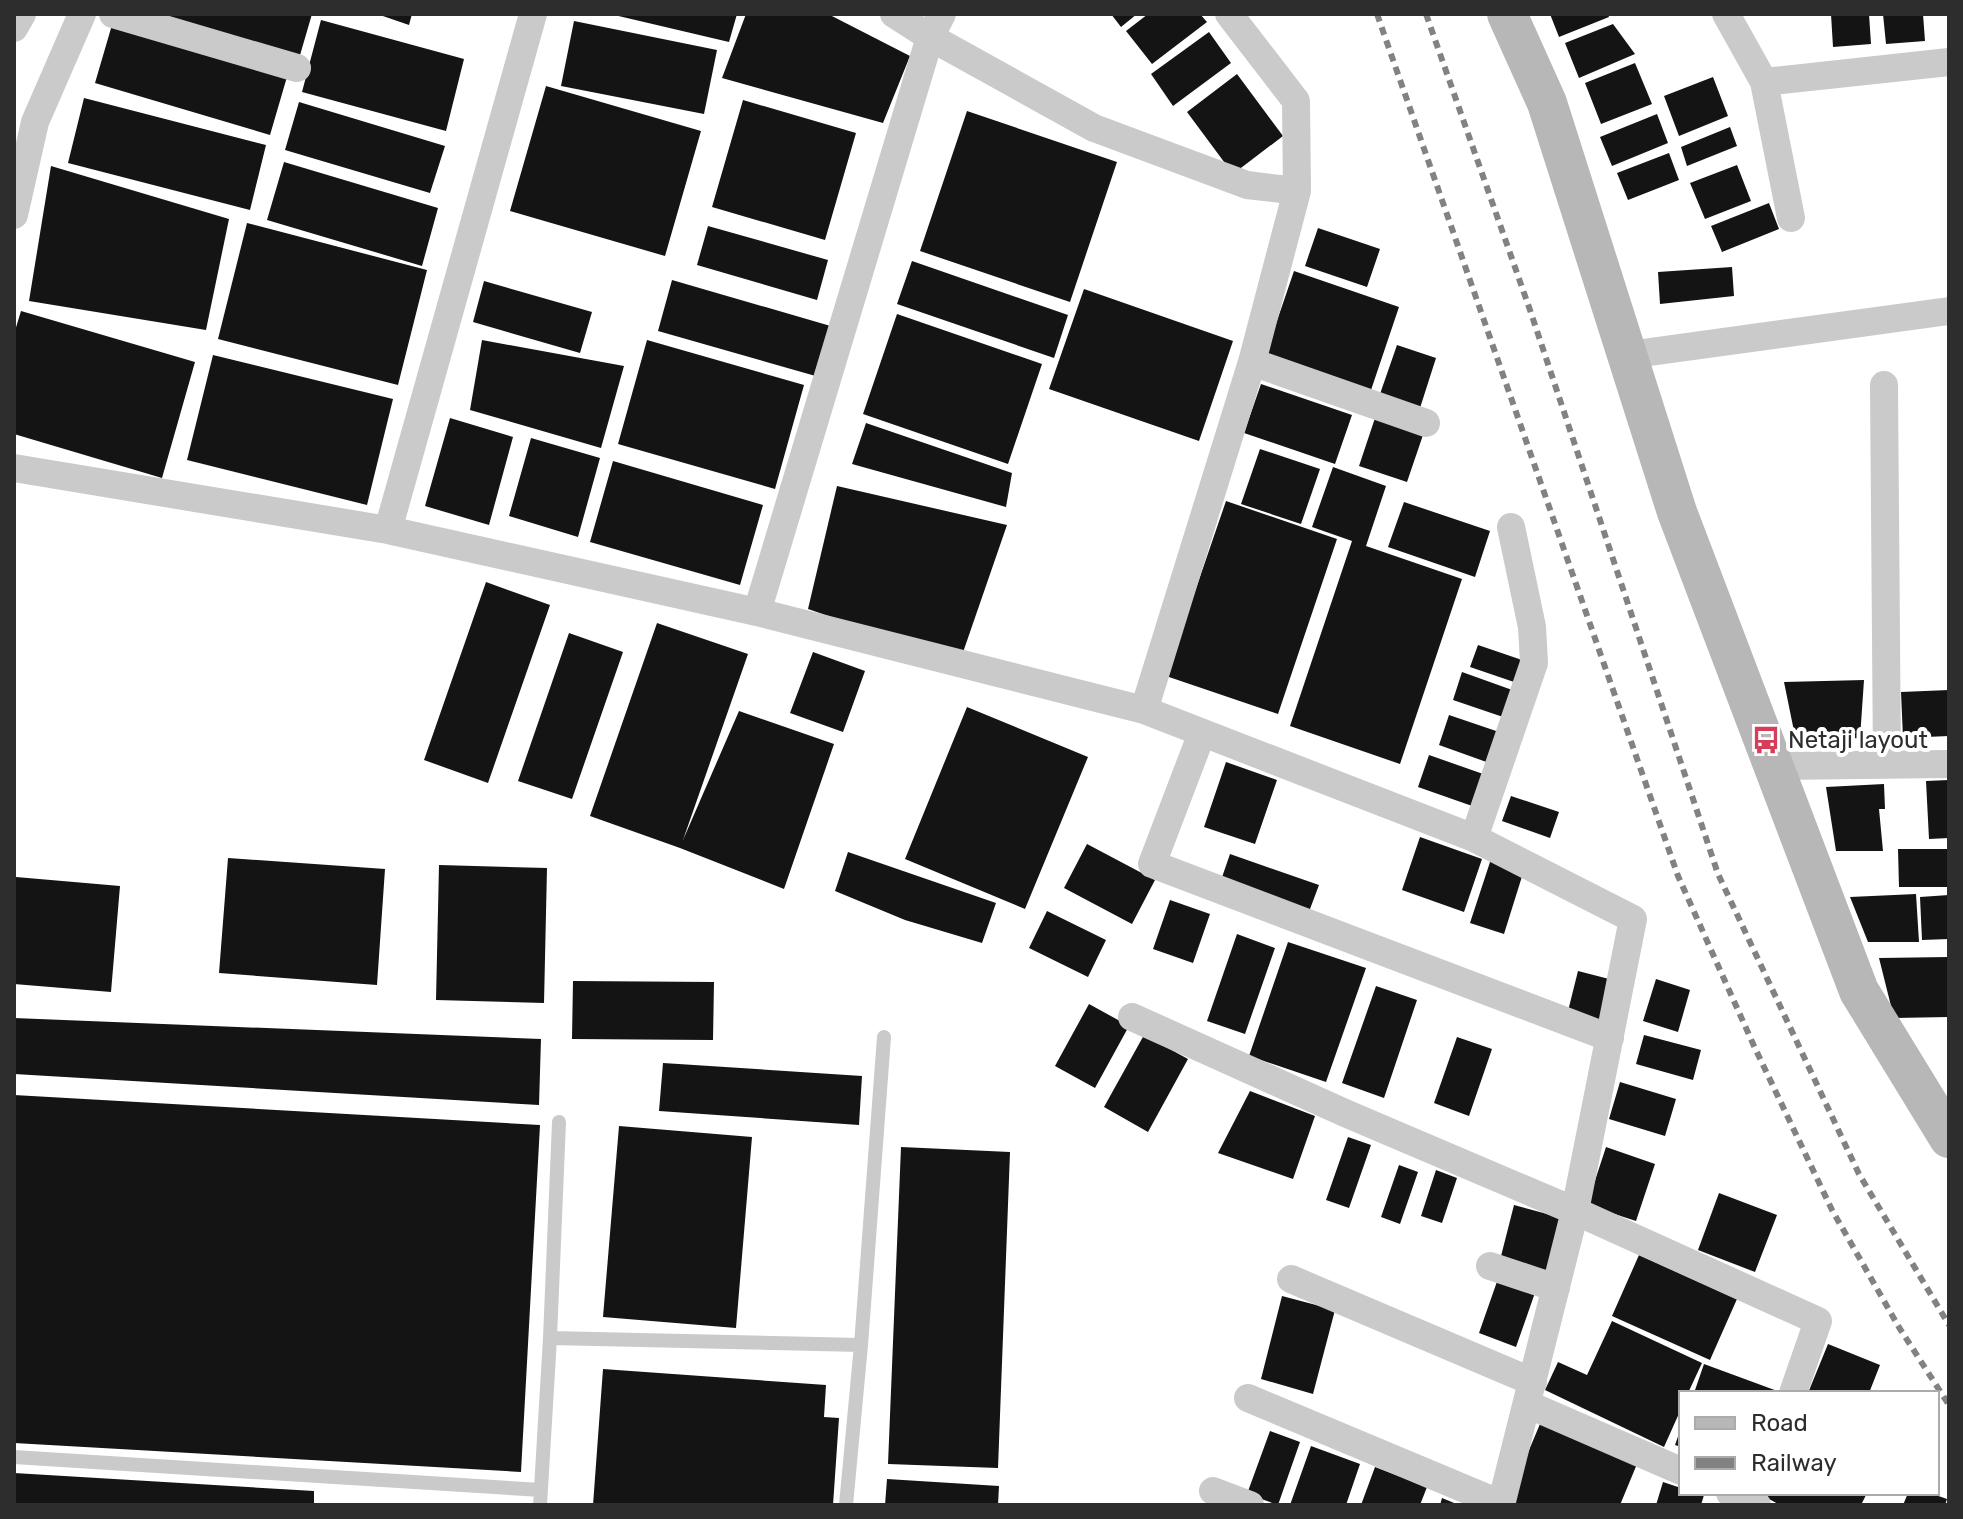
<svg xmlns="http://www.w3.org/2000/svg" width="1963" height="1519" font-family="Rubik,sans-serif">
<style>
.building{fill:#141414}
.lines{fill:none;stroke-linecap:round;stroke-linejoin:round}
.lane{stroke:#cacaca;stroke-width:14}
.street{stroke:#cacaca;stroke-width:28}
.secondary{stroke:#b7b7b7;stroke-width:40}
.rail{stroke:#828282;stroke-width:6;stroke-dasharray:8 6;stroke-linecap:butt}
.labels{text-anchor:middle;stroke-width:8;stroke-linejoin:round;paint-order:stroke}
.poi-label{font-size:24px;fill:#2d2d2d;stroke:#fff;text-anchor:start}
</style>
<rect width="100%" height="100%" fill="#fff"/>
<path class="building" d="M141,14H312L298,62Z
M377,14H412L409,25Z
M610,14H737L729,42Z
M746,14H828L910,56L883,123L722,78Z
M1111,14H1137L1121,27Z
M1148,14H1200L1207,22L1152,64L1126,31Z
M1550,14H1608L1609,17L1559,37Z
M1831,14H1869L1871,44L1833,47Z
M1883,14H1923L1925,41L1886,44Z
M114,18L289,70L270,135L95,83Z
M321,20L464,59L446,131L302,92Z
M574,21L717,50L704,114L561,86Z
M1613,24L1635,54L1579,78L1565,43Z
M1209,32L1231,63L1173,106L1151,74Z
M1635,63L1652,104L1601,124L1585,83Z
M1237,74L1283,136L1233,174L1187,112Z
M1713,77L1728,116L1679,136L1664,96Z
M546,86L701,131L665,256L510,211Z
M84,98L266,145L250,210L68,163Z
M743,100L856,133L825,240L712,207Z
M299,102L445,146L430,193L285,150Z
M967,111L1117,162L1070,302L920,251Z
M1657,114L1668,143L1612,166L1600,137Z
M1730,127L1737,146L1687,166L1681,147Z
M1669,153L1679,180L1628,200L1617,173Z
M284,162L438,208L422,266L267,220Z
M1737,165L1751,201L1705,219L1690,183Z
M51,166L229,219L206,330L29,301Z
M1769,203L1779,229L1722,252L1711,226Z
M247,223L427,270L398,385L218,339Z
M708,226L828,260L817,300L697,265Z
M1318,228L1380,249L1367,287L1305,266Z
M912,261L1068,315L1054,358L897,304Z
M1732,267L1734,296L1660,304L1658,272Z
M1294,271L1399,307L1370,393L1265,356Z
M672,280L834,327L819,377L658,331Z
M484,281L592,312L580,353L473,322Z
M1084,289L1233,341L1199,441L1049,389Z
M21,311L195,362L162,478L14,434V334Z
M897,314L1042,364L1008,464L863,414Z
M482,340L624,366L601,448L470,410Z
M647,340L804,385L775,489L618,444Z
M1397,345L1436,358L1420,408L1380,394Z
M213,355L393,399L367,505L187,460Z
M1261,384L1352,415L1335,464L1244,433Z
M450,418L513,437L489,525L425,506Z
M1375,418L1423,435L1407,482L1359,466Z
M866,423L1012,473L1006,507L852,464Z
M531,438L600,458L578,537L509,516Z
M1260,449L1320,469L1301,524L1241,504Z
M613,461L763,505L740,585L590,542Z
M1333,467L1386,486L1366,546L1462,579L1400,764L1290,726L1352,541L1312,527Z
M837,486L1007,525L960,661L808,609Z
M1226,501L1337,539L1278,714L1166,676Z
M1404,502L1490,531L1475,577L1388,547Z
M486,582L550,605L488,783L424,760Z
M657,623L748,654L683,840L739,711L834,744L784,889L680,848L590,816Z
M569,633L623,652L572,799L518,781Z
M1478,645L1522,660L1514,682L1470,667Z
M813,652L865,671L843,732L790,713Z
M1462,672L1515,691L1506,718L1453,700Z
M1864,680L1860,738L1796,741L1784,682Z
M1949,690V736L1903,738L1901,692Z
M967,707L1088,757L1025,909L905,859Z
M1449,715L1502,733L1492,764L1439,745Z
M1429,755L1486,775L1475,807L1418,787Z
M1226,762L1277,780L1255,844L1204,827Z
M1949,780V838L1929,839L1926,781Z
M1884,784L1885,809H1879L1883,851H1836L1826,787Z
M1511,796L1559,812L1550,838L1502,821Z
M1420,837L1482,859L1464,912L1402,890Z
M1087,844L1155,880L1132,924L1064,888Z
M1898,849H1949V887H1899Z
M848,852L996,903L982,943L905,920L835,891Z
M1230,854L1319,885L1307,917L1219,886Z
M228,858L385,869L377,985L219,973Z
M1491,859L1524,870L1504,934L1470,923Z
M439,865L547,868L544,1003L436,1000Z
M16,877L120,886L111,992L14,984V903Z
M1916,894L1919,942H1868L1850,897Z
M1949,895V939L1922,940L1920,897Z
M1170,900L1210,914L1193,963L1153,949Z
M1047,911L1106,940L1088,977L1029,948Z
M1237,934L1275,948L1245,1034L1207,1021Z
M1288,942L1366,968L1326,1082L1249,1056Z
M1949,957V1017L1894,1018L1879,958Z
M1578,971L1613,980L1601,1024L1567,1015Z
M1656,979L1690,990L1678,1032L1643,1021Z
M573,981L714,982L713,1040L572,1039Z
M1376,986L1417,1000L1384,1098L1342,1083Z
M1089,1004L1129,1026L1095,1088L1055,1066Z
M14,1018L541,1039L539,1105L14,1074Z
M1144,1035L1188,1059L1148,1132L1104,1107Z
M1644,1035L1701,1050L1693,1080L1636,1064Z
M1457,1037L1492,1049L1469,1116L1434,1103Z
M663,1063L862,1076L859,1125L659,1111Z
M1620,1082L1676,1099L1665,1136L1609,1119Z
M1250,1091L1315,1116L1293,1179L1218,1153Z
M14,1095L540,1125L521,1472L14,1443Z
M619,1126L752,1137L736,1328L603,1317Z
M1348,1137L1371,1145L1349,1208L1326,1200Z
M901,1147L1010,1152L998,1468L888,1464Z
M1606,1147L1655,1164L1636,1221L1587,1205Z
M1399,1165L1418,1172L1400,1224L1381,1217Z
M1436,1170L1457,1178L1442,1223L1421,1216Z
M1719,1193L1777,1215L1755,1272L1698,1250Z
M1514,1205L1562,1218L1545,1280L1499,1264Z
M1639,1255L1737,1299L1710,1360L1612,1316Z
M1500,1273L1537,1287L1516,1347L1479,1333Z
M1282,1296L1335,1310L1313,1394L1261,1379Z
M1612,1321L1702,1363L1688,1393H1681V1409L1664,1447L1545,1390L1558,1362L1587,1375Z
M1828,1344L1880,1365L1869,1393H1808Z
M1704,1364L1783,1393H1694Z
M603,1369L826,1385L824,1417L839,1418L833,1505H593Z
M1540,1424L1637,1464L1620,1505H1506Z
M1681,1428V1447L1675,1445Z
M1270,1431L1300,1442L1278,1505L1247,1494Z
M1311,1446L1360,1464L1346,1505H1290Z
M1375,1467L1427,1487L1420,1505H1361Z
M14,1473L314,1491V1505H14Z
M887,1479L999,1486L998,1505H885Z
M1663,1482L1681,1488V1493H1698L1704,1495L1701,1505H1656Z
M1758,1493H1867L1861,1505H1780Z
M1908,1493H1930L1947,1499L1945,1505H1903Z
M1442,1498L1459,1505H1440Z"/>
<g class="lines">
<path class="lane" d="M550,1338L861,1345L846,1505
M861,1345L884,1037
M14,1457L541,1490
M540,1505L550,1338L559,1122"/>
<path class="street" d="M113,14L297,68
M894,14L930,37L1094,128L1247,185L1297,191L1296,101L1229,14
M1726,14L1764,82L1949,62
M14,28L22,14
M1764,82L1791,218
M14,215L35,122L82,14
M1628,355L1949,311
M1252,362L1426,423
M1884,385L1887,763
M14,468L388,530L757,612L1144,710L1474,838L1633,919L1575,1211L1501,1505
M388,530L533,14
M757,612L930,37L942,14
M1144,710L1252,362L1297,191
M1202,733L1152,864L1610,1038
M1774,766L1949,764
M1474,838L1534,663L1532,627L1511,527
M1132,1017L1345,1113L1575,1211L1818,1321L1793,1393
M1490,1266L1556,1288
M1291,1279L1533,1382
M1248,1398L1501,1504
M1527,1404L1681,1471
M1213,1491L1250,1505
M1730,1493L1757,1505"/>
<path class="secondary" d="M1507,14L1547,103L1677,512L1859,991L1949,1138"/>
<path class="rail" d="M1377,14L1678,876L1754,1046L1832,1210L1900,1329L1949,1405
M1426,14L1530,310L1718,874L1859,1174L1949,1325"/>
</g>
<defs>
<symbol id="bus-bare" viewBox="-9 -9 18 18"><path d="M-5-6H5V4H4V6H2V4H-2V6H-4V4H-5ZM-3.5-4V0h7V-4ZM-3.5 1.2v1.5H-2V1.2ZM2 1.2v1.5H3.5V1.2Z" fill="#d53d59" stroke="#fff" stroke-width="2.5" paint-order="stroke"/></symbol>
</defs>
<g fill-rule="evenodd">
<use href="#bus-bare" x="1746" y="720" width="40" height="40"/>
</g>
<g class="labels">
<g class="poi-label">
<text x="1788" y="748">Netaji layout</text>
</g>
</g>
<rect width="1963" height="1519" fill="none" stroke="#2d2d2d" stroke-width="32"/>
<rect x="1679" y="1391" width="260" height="104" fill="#ffffff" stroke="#ababab" stroke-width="2"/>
<rect x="1695" y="1417" width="40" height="12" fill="#b7b7b7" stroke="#ababab" stroke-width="2"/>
<text x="1751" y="1431" font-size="24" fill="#2d2d2d">Road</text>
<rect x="1695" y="1457" width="40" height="12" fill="#828282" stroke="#ababab" stroke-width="2"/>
<text x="1751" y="1471" font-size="24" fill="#2d2d2d">Railway</text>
</svg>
